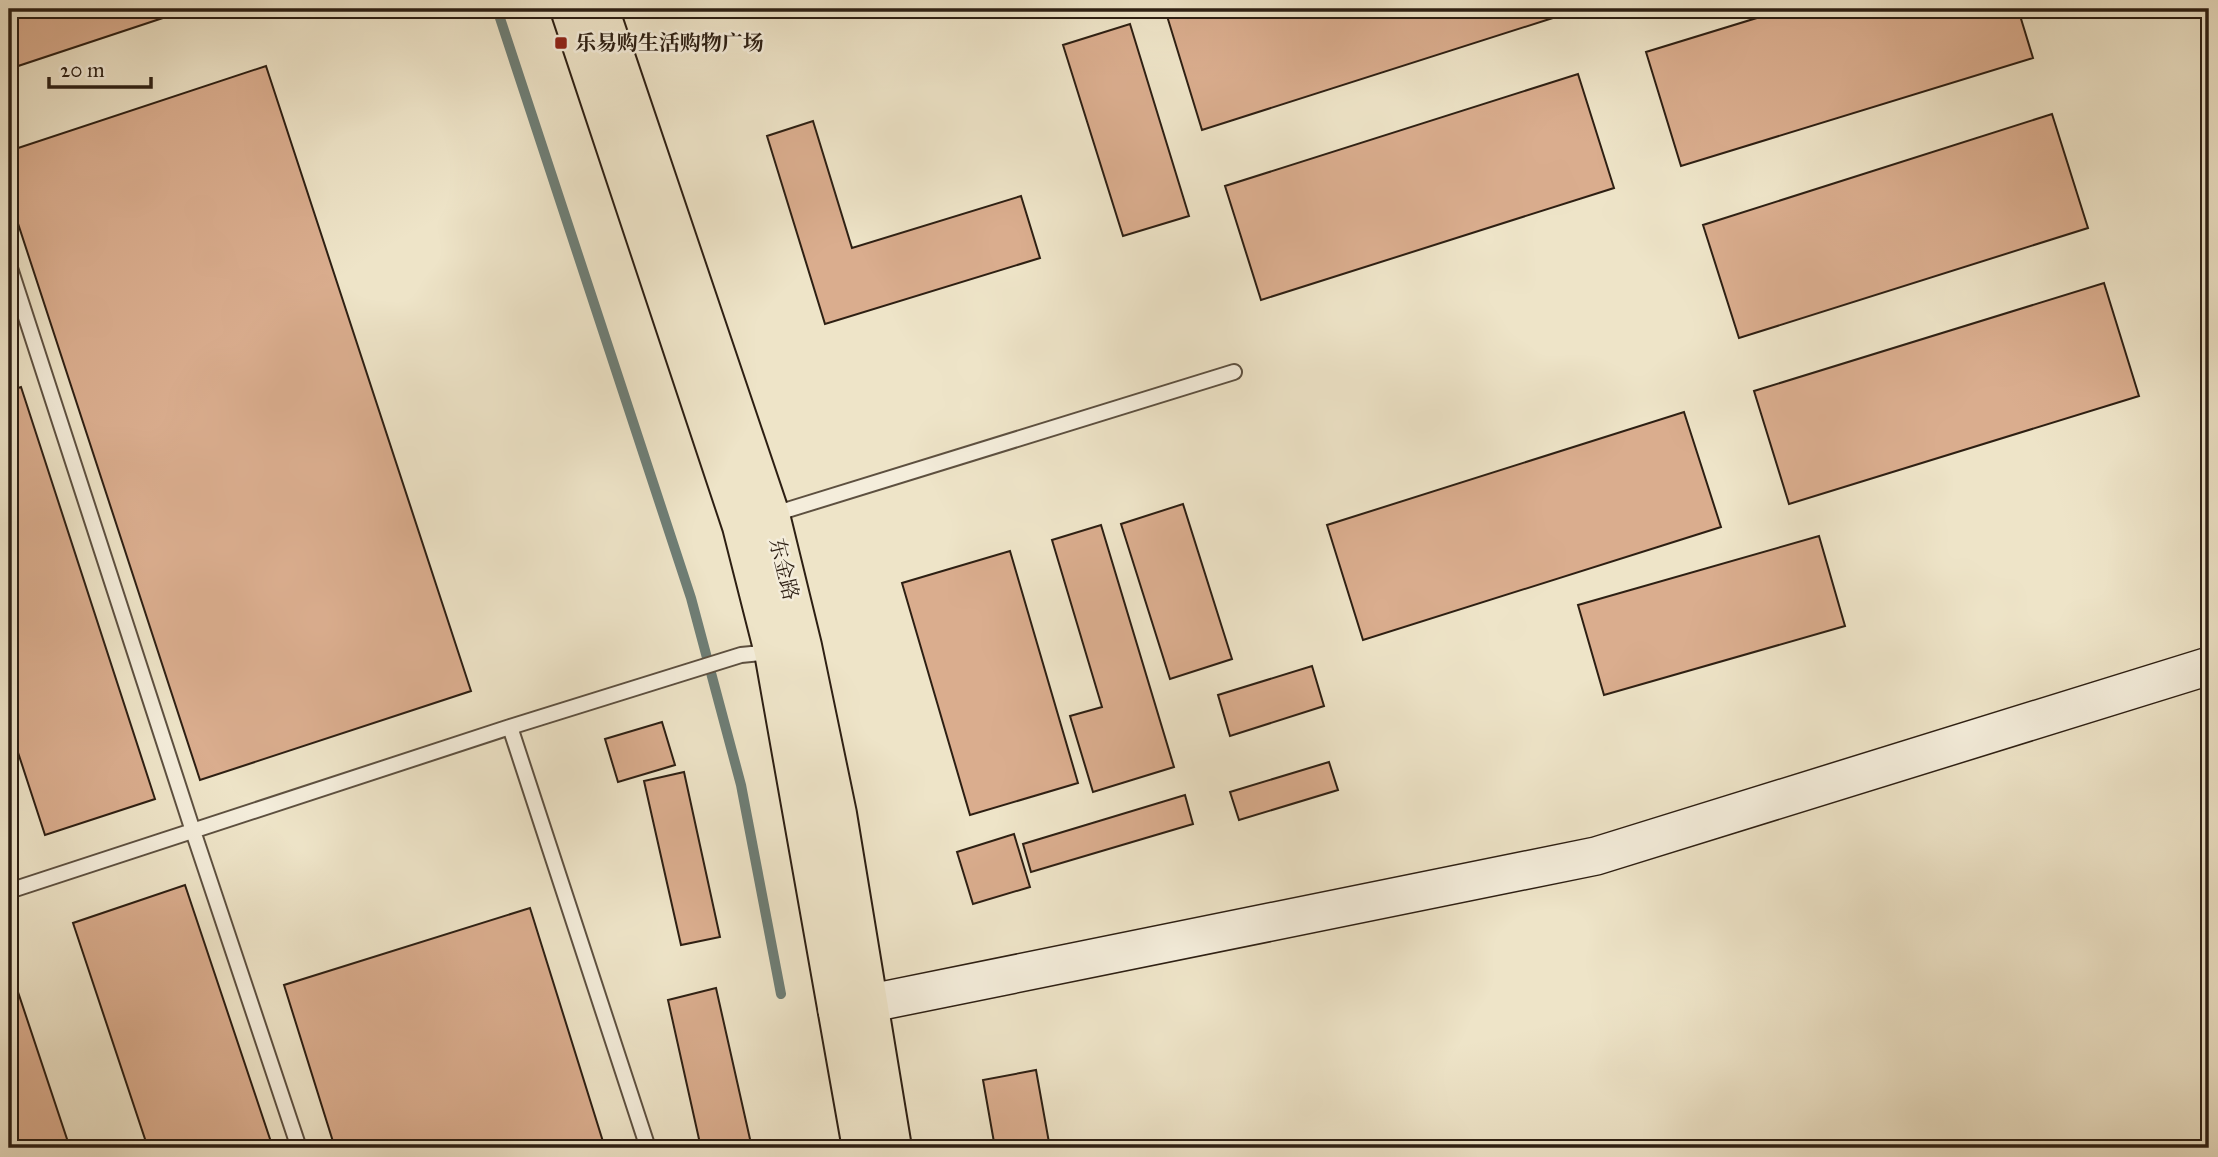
<svg xmlns="http://www.w3.org/2000/svg" width="2218" height="1157" font-family="'IM FELL Great Primer','Noto Serif SC',serif">
<style>
.lines{fill:none;stroke-linecap:round;stroke-linejoin:round}
.stream{stroke:#6e7e76;stroke-width:10}
.building{fill:#daad8e;stroke:#2d1f13;stroke-width:2}
.lane-casing{stroke:#5d5040;stroke-width:18}
.secondary-casing{stroke:#2d1f13;stroke-width:40}
.primary-casing{stroke:#2d1f13;stroke-width:42}
.lane{stroke:#f4eddb;stroke-width:14}
.secondary{stroke:#f4eddb;stroke-width:37}
.primary{stroke:#eee4c8;stroke-width:38}
.poi-dot{fill:#8f2418;stroke:#f4eddb;stroke-width:2.5}
.labels{text-anchor:middle;stroke-width:5;stroke-linejoin:round;paint-order:stroke}
.poi-label{font-size:21px;font-weight:bold;fill:#2d1f13;stroke:#f4eddb;text-anchor:start}
.street-label{font-size:21px;fill:#2d1f13;stroke:#f4eddb}
</style>
<rect width="100%" height="100%" fill="#eee4c8"/>
<filter id="stains"><feTurbulence type="fractalNoise" baseFrequency=".00286" numOctaves="4"/><feColorMatrix values="0 0 0 0 .2 0 0 0 0 .09 0 0 0 0 .02 0 0 0 .5 -.17"/></filter>
<radialGradient id="worn" r=".72"><stop offset=".6" stop-color="#630" stop-opacity="0"/><stop offset="1" stop-color="#630" stop-opacity=".3"/></radialGradient>
<g class="lines">
<path class="stream" d="M497,9L691,598L741,785L781,994"/>
</g>
<path class="building" d="M9,9H190L9,69Z
M1191,9H1557L1559,16L1202,130L1167,16Z
M1786,9H2018L2033,58L1681,166L1646,52Z
M1130,24L1189,216L1123,236L1063,45Z
M266,66L471,691L200,780L9,196V151Z
M1578,74L1614,188L1261,300L1225,186Z
M2052,114L2088,228L1739,338L1703,225Z
M813,121L852,248L1021,196L1040,258L825,324L767,136Z
M2104,283L2139,396L1789,504L1754,391Z
M21,387L155,799L45,835L9,725V391Z
M1684,412L1721,527L1363,640L1327,525Z
M1183,504L1232,659L1170,679L1121,524Z
M1101,525L1174,767L1093,792L1070,716L1102,707L1052,540Z
M1819,536L1845,626L1604,695L1578,605Z
M1010,551L1078,783L970,815L902,583Z
M1312,666L1324,706L1230,736L1218,695Z
M662,722L675,765L618,782L605,739Z
M1329,762L1338,790L1239,820L1230,792Z
M684,772L720,937L681,945L644,781Z
M1185,795L1193,824L1031,872L1023,844Z
M1014,834L1030,887L973,904L957,852Z
M185,885L273,1148H148L73,923Z
M530,908L605,1148H335L284,985Z
M13,977L70,1148H9V979Z
M716,988L752,1148H701L668,1000Z
M1036,1070L1050,1148H995L983,1080Z"/>
<g class="lines">
<defs>
<path id="lane" d="M9,265L193,831L299,1148
M771,515L1234,372
M510,727L648,1148
M9,891L510,727L741,655L772,652"/>
<path id="secondary" d="M837,1010L1596,856L2209,666"/>
<path id="primary" d="M570,9L742,526L774,652L862,1148
M599,9L770,515L802,646L837,814L892,1148"/>
</defs>
<use href="#lane" class="lane-casing"/>
<use href="#secondary" class="secondary-casing"/>
<use href="#primary" class="primary-casing"/>
<use href="#lane" class="lane"/>
<use href="#secondary" class="secondary"/>
<use href="#primary" class="primary"/>
</g>
<rect class="poi-dot" x="554" y="36" width="14" height="14" rx="3.5"/>
<g class="labels">
<g class="poi-label">
<text x="575" y="50">乐易购生活购物广场</text>
</g>
<g class="street-label">
<text transform="translate(784 569) rotate(76)" y="7">东金路</text>
</g>
</g>
<rect width="2218" height="1157" fill="none" stroke="#eee4c8" stroke-width="35"/>
<rect x="10" y="10" width="2197" height="1136" fill="none" stroke="#2d1f13" stroke-width="3.5"/>
<rect x="18" y="18" width="2183" height="1122" fill="none" stroke="#2d1f13" stroke-width="2"/>
<path d="M49 77v10h102v-10" fill="none" stroke="#2d1f13" stroke-width="3.5"/>
<text x="60" y="77" font-size="21" fill="#2d1f13" stroke="#f4eddb" stroke-width="5" paint-order="stroke">20 m</text>
<rect width="100%" height="100%" filter="url(#stains)"/>
<rect width="100%" height="100%" fill="url(#worn)"/>
</svg>
